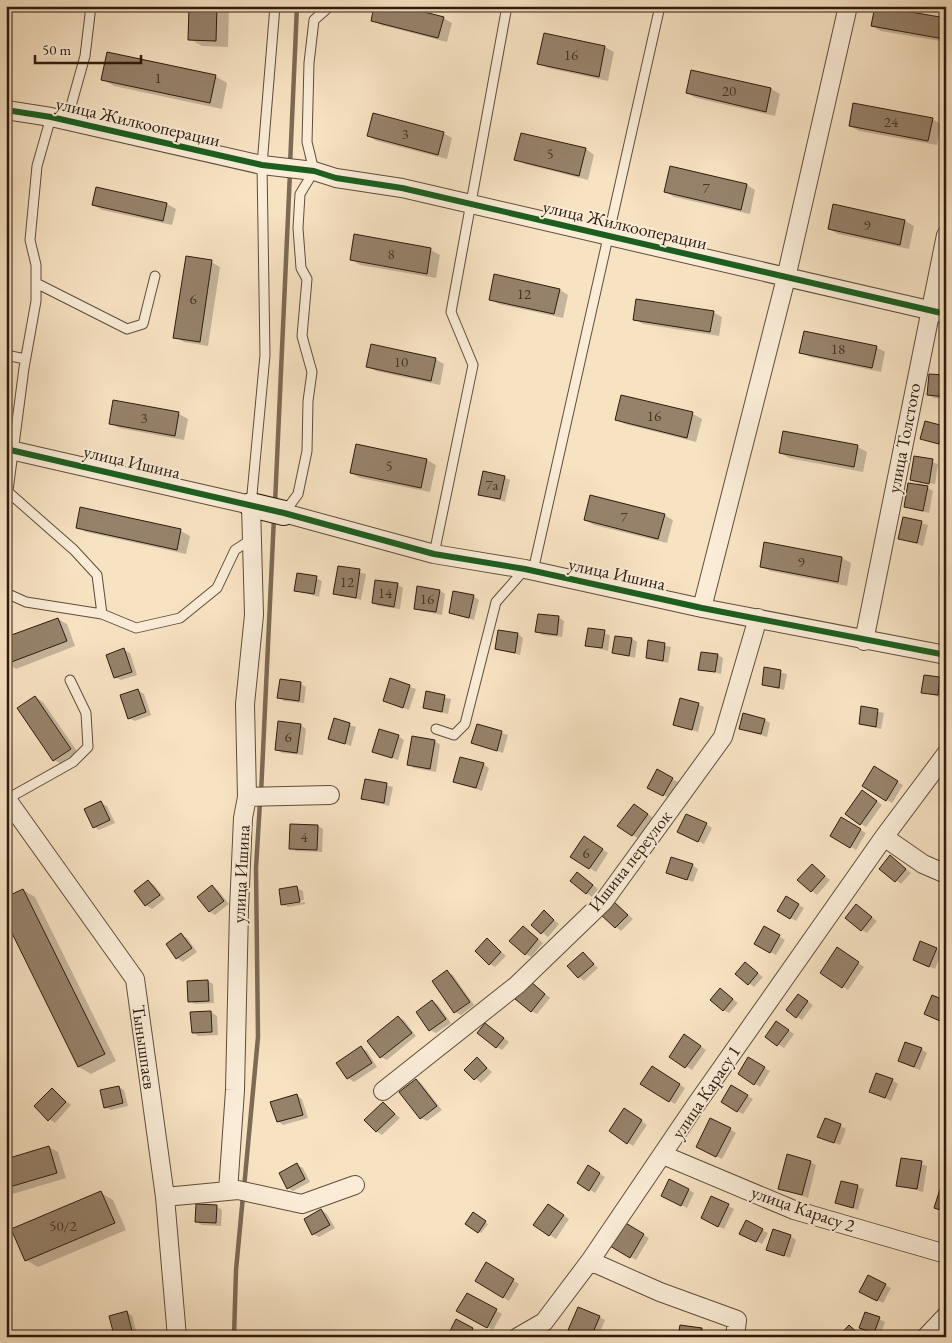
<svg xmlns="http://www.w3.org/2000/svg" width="952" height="1343" font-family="'EB Garamond',serif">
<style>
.shadow{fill:#0003}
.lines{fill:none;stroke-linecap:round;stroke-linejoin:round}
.stream{stroke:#7c6a54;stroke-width:4.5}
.building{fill:#96826b;stroke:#2c1b0d}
.lane-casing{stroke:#5f4d3a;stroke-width:11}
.street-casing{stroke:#5f4d3a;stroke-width:20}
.secondary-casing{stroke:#2c1b0d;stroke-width:26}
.lane{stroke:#faecd7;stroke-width:9}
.street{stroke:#faecd7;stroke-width:18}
.secondary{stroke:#faecd7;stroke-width:24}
.cycleway-casing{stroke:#faecd7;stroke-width:9}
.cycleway{stroke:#1b5e20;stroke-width:6}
.labels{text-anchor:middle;stroke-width:4;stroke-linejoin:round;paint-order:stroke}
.number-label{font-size:15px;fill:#463524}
.street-label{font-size:18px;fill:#2c1b0d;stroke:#faecd7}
</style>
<rect width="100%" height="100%" fill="#f7e2c2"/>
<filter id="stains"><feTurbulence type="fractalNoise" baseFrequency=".004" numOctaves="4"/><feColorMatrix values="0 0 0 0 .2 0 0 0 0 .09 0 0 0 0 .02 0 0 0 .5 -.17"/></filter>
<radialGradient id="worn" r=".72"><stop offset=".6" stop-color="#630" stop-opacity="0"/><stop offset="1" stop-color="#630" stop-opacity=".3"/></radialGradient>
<path class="shadow" d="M190,6H229L228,47L202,46L190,39Z
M768,6H779L778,9Z
M443,18L452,23L447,42L381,25L372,20Z
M946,19V42L881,31L872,26Z
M545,35L605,47L614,52L608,81L548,68L539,63Z
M215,76L227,83L222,109L114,86L102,79Z
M771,89L780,94L775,116L696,98L687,93Z
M932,119L941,124L937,145L859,131L850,126Z
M443,133L452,138L447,159L377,141L368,136Z
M586,149L594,155L588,180L525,164L516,159Z
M747,185L755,190L750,214L674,197L666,192Z
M97,188L167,204L176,209L172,225L102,210L93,205Z
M834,206L905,221L914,226L909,249L838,234L829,229Z
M355,236L431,250L440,255L436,278L360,265L351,259Z
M211,262L220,267L208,346L184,342L175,337Z
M560,290L568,295L563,318L499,304L490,299Z
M713,312L722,317L719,336L643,324L634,319Z
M876,347L885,352L881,372L810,357L801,352Z
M435,359L444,364L440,385L376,371L367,366Z
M946,377V399L934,398L928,395Z
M622,396L693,414L702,419L696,442L625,424L616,419Z
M114,402L179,414L188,419L184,440L119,428L111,423Z
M926,422L946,428L945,447L921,438Z
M784,433L858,447L867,452L863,472L789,458L781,453Z
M357,446L427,460L436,465L430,492L360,478L351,473Z
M915,457L938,464L935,484L915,480V482L911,480Z
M504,477L510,480L505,502L480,494Z
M916,483L935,486L922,484L933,491L929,513L905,507L922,486Z
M81,509L181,531L190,536L186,554L86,532L77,527Z
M664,515L673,520L667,543L594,525L585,520Z
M904,518L928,525L923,546L899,538Z
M765,543L842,558L851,563L847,586L770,571L761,566Z
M339,567L366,574L361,600L335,593Z
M316,578L322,581L319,597L296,590Z
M397,584L403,588L400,609L379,606L373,603Z
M440,591L445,594L442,615L421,611L415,608Z
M473,596L479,600L474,620L450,613Z
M558,617L564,621L562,637L542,635L537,631Z
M58,619L67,624L75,646L16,669L7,663Z
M589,629L610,635L608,651L587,645Z
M518,634L523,638L520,655L496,649Z
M632,639L637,642L635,658L614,653Z
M649,642L671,647L668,663L647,658Z
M124,650L130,653L137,675L121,680L115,677Z
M718,655L723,658L721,674L700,669Z
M765,669L787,674L784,690L763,685Z
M925,676L946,682L943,698L922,692Z
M391,680L416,689L409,710L385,701Z
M301,684L306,687L304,703L284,701L278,697Z
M138,690L144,694L151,715L135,721L129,718Z
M427,693L451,699L448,714L424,708Z
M35,697L43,702L79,754L63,765L54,760Z
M698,704L704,707L698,732L674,724Z
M862,708L884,713L881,729L860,724Z
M335,720L356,727L351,746L330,738Z
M765,720L770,723L767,737L741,729Z
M280,723L301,725L306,729L303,755L282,753L276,749Z
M478,725L508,735L503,753L473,743Z
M398,736L404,740L398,760L373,751Z
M435,741L440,745L436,772L414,768L408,764Z
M483,764L489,768L482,791L455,781Z
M874,768L903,785L892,803L864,786Z
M657,771L678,782L669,798L649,787Z
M366,780L393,787L389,806L363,799Z
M868,794L882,805L866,827L861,824Z
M101,803L107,806L115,823L99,830L94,827Z
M640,808L653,818L638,838L632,835Z
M842,819L866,833L856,850L832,835Z
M706,824L712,828L704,844L685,835Z
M318,826L323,829L322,852L296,851L291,848Z
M589,841L608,853L596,872L572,856Z
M890,857L911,873L901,884L881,869Z
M692,865L698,869L693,882L667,872Z
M812,866L830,880L817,895L812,891Z
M578,873L598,889L592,897L586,893Z
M148,881L154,885L165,899L152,909L146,905L135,891Z
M212,886L218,890L229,904L215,915L209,911Z
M297,888L303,891L304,900L286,903V905L305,902V904L288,907L283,904Z
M23,890L35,897L116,1061L91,1074L79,1067L6,918Z
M786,898L804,908L796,921L778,911Z
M613,901L633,919L621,931L616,927Z
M862,909L877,921L867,933L862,930Z
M544,912L559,924L548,937L533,925Z
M523,927L543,943L531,957L526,954Z
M764,928L785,940L776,955L756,944Z
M181,935L187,938L197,952L183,962L177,958L167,944Z
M488,940L506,956L495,967L490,964Z
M936,949L942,952L935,969L920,963Z
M843,952L864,967L848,990L822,973Z
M583,954L598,968L584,981L579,977Z
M746,964L763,977L754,987L737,974Z
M447,972L453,975L474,1005L461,1015L455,1012Z
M208,981L213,984L214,1003L195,1004L189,1001Z
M536,986L550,998L537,1014L531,1011Z
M725,993L738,1003L729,1013L723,1010Z
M932,997L946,1002V1023L931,1017Z
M804,999L813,1005L802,1020L797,1017Z
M432,1001L438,1005L451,1023L436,1033L430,1030Z
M211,1012L217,1016L218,1035L198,1036L193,1032Z
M398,1017L404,1020L416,1036L387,1060L381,1057Z
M782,1026L794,1034L784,1048L767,1037Z
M491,1028L509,1042L502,1050L497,1047Z
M690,1039L706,1050L692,1070L670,1056Z
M361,1048L367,1051L377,1067L354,1082L348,1078L338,1063Z
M921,1049L927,1053L920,1070L905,1064Z
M477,1059L492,1072L481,1083L466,1070Z
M749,1059L770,1071L760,1087L739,1074Z
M652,1068L685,1088L675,1104L642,1084Z
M416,1080L421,1083L442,1110L427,1121L421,1118Z
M892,1080L898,1084L891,1101L876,1094Z
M731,1086L753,1099L743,1114L722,1102Z
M119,1087L124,1090L128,1106L111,1110L105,1107Z
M52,1089L71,1105L55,1123L49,1119Z
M296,1095L302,1099L308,1118L283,1125L278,1121Z
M383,1103L400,1118L382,1135L376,1131Z
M630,1113L647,1125L633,1146L627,1142Z
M826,1119L846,1129L840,1145L825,1139Z
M730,1129L736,1133L722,1159L704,1150Z
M49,1147L58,1152L66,1178L6,1196V1160Z
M902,1159L927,1166L923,1192L897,1185Z
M810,1162L816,1165L808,1198L779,1188Z
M297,1165L303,1168L310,1182L293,1191L288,1188Z
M588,1167L605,1177L595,1193L578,1182Z
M842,1182L864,1189L858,1210L837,1203Z
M689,1190L694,1193L687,1208L668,1198Z
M101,1193L113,1200L126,1230L38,1267L26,1260Z
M712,1197L734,1209L724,1229L708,1221Z
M216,1206L222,1210L221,1226L202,1225L196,1222Z
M554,1209L569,1219L556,1239L535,1225Z
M321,1210L327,1214L335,1228L319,1237L313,1234Z
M474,1214L488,1224L481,1233L467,1224Z
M624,1224L649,1238L636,1260L612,1246Z
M762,1230L768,1233L762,1244L747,1236Z
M790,1236L796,1240L790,1258L773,1252Z
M487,1264L519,1284L509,1301L476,1281Z
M868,1276L891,1288L883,1303L860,1291Z
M467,1294L502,1314L493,1330L458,1311Z
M127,1312L132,1316L137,1334L119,1337L116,1335Z
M599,1317L605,1320L598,1337H585Z
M879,1319L885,1322L880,1335L861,1328Z
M456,1321L478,1332L476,1337H449Z
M702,1329L707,1333V1337H679Z"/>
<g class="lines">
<path class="stream" d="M290,165L297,6
M275,504L290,172
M261,794L274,517
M244,1188L258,1037L256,868L260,802
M234,1337L236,1270L243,1196"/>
</g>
<path class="building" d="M189,6H217L216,41L188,40Z
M374,6H401L444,17L438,38L371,21Z
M875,6L946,18L944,39L871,26Z
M544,33L605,46L599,77L537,64Z
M107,52L216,75L210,103L101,80Z
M691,70L771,88L766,112L686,93Z
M853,103L933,118L928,141L849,126Z
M373,113L444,132L438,155L367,136Z
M521,133L586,148L579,176L514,160Z
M670,166L747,184L741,210L664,192Z
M96,187L167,203L163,221L92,205Z
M833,204L905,220L900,245L828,229Z
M354,234L431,248L427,274L350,260Z
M186,256L212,260L200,342L173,338Z
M494,274L560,289L554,314L489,300Z
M636,299L714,311L710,332L633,320Z
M804,331L877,346L872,368L799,353Z
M371,344L436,358L431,381L366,367Z
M929,374L946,375V397L927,395Z
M621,395L693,412L687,438L615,420Z
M113,400L179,412L175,436L109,424Z
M925,421L944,426L939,444L920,439Z
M783,431L858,445L854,467L779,453Z
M356,444L427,459L421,488L350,473Z
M914,456L933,459L929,484L910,480Z
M483,471L505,476L500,499L478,495Z
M908,483L928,486L923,511L904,507Z
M590,495L665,514L658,539L584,520Z
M80,507L181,529L177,550L76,528Z
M903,517L922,521L917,543L898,539Z
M764,542L842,557L838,582L760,567Z
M338,566L360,569L356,598L333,594Z
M944,568L946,569V583L941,581Z
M297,573L317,576L314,594L294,591Z
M375,580L398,583L394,607L372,603Z
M417,586L440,590L436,612L414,609Z
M453,591L474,595L469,618L449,613Z
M538,614L559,616L557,635L535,632Z
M58,618L67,641L6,664V637Z
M588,628L605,630L602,648L585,646Z
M498,630L518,633L515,653L495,649Z
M615,636L632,638L629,656L612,653Z
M648,640L665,643L663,661L646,658Z
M124,648L132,672L114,678L106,655Z
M701,652L718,654L715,672L698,670Z
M764,667L781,670L779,688L762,685Z
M924,675L940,677L938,695L921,693Z
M390,678L410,685L403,708L383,701Z
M280,679L301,682L299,701L277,698Z
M138,689L146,712L128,719L120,695Z
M426,691L445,695L442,712L423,708Z
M35,696L71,749L53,761L17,708Z
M680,698L699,703L692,730L673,725Z
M861,706L878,709L876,727L859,724Z
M743,713L765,719L761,734L739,729Z
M334,718L350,723L345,744L328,739Z
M278,721L301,724L297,753L275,750Z
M477,724L502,731L497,751L471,743Z
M379,729L399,735L392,758L372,752Z
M412,736L435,740L430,769L407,765Z
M460,757L484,763L476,788L453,782Z
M874,766L898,781L886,801L862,786Z
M657,769L673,778L663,796L647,788Z
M365,779L387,783L384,803L361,799Z
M862,790L877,801L860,825L845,814Z
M101,801L110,820L93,828L84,809Z
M634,804L648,814L632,836L617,826Z
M686,814L707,823L698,842L677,832Z
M841,817L861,829L850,848L830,836Z
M290,824L318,825L317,850L289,849Z
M584,836L603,849L589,869L570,857Z
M890,855L906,869L895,882L879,869Z
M671,857L693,864L687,880L666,873Z
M812,864L825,876L811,892L797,880Z
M577,872L593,885L586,894L570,881Z
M148,880L160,895L145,906L134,891Z
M212,885L224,901L209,912L197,897Z
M297,886L300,902L281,905L279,889Z
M23,889L105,1054L78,1067L6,921V897Z
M786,896L799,904L790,919L777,911Z
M612,900L628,915L615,928L599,913Z
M856,904L872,917L861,931L845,918Z
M544,910L554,920L541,934L531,925Z
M523,926L538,939L525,955L509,941Z
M764,926L780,935L770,953L754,944Z
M181,933L192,948L176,959L166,944Z
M487,938L501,952L489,965L475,951Z
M920,941L937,948L929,967L913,960Z
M837,947L859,962L842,988L820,973Z
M583,952L594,964L578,978L567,966Z
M745,962L758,973L748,985L735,974Z
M447,970L470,1002L454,1013L432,981Z
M208,980L209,1001L188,1002L187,981Z
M530,981L545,994L531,1012L515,999Z
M720,988L733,999L723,1011L710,1000Z
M798,994L808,1001L796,1018L786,1010Z
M932,995L946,1001L940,1021L924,1014Z
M432,1000L446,1019L429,1031L416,1012Z
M211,1011L212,1032L192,1033L190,1012Z
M398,1016L412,1033L380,1058L367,1041Z
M776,1021L789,1030L777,1046L765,1037Z
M485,1023L504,1038L496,1048L477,1033Z
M684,1034L701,1046L685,1068L669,1057Z
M905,1042L922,1048L914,1067L898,1061Z
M361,1046L372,1063L347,1079L336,1063Z
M477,1057L487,1068L474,1080L464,1070Z
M748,1057L765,1067L754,1085L738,1074Z
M652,1066L680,1084L669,1102L640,1084Z
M876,1073L893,1079L885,1098L869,1092Z
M416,1079L437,1106L420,1119L399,1092Z
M731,1085L748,1095L737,1112L721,1102Z
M119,1086L123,1103L104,1108L100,1090Z
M52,1088L66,1102L48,1121L34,1106Z
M297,1094L303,1115L277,1122L270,1102Z
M383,1102L395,1114L376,1132L364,1120Z
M624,1108L642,1120L627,1144L609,1131Z
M710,1118L731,1128L716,1157L696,1147Z
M825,1118L841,1124L834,1143L817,1137Z
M49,1146L57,1173L6,1188V1159Z
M787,1154L811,1161L802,1195L778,1189Z
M901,1158L922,1161L917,1189L896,1186Z
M297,1163L305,1179L287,1189L279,1173Z
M588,1165L600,1173L589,1191L577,1183Z
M669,1179L689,1189L681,1206L661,1196Z
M841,1181L858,1185L853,1208L835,1203Z
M941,1186L946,1188V1212L934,1208Z
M101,1191L115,1223L25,1261L11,1229Z
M711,1196L729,1204L718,1227L701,1218Z
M196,1204L217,1205L216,1223L195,1222Z
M548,1204L564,1215L549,1236L533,1225Z
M321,1209L330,1225L312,1235L304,1219Z
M473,1212L486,1221L478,1233L465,1224Z
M746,1220L763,1229L756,1242L739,1234Z
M624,1222L644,1234L630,1258L610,1246Z
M773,1229L791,1235L784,1256L766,1250Z
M486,1262L514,1279L503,1298L475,1281Z
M868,1275L886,1284L877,1301L859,1292Z
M467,1293L497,1309L487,1328L456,1311Z
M578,1307L600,1316L591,1337H584L568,1330Z
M127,1311L132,1331L114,1335L109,1316Z
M865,1312L880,1317L874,1333L859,1328Z
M456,1319L473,1328L469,1337H447Z
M680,1325L702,1328L701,1337H678Z
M849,1325L862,1337H838Z"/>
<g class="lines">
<defs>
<path id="lane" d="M36,283L127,329L143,324L155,276
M6,355L25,359
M8,492L74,550L97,575L102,614
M251,505L265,355L262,165L275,6
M6,506L24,368L36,301V265L30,240L37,166L51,117L71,106L85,56L91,6
M284,513L298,494L307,451L308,401L312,372L302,336L307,279L301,268L298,228L300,194L314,171L307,142L309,63L314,20L330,6
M434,554L473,365L451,312L507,6
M533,571L660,6
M6,593L26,602L102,614L136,628L180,618L217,588L235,550L252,539
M436,729L454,735L465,724L496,602L525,569
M7,799L73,762L88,747L86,713L70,680"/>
<path id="street" d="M6,110L51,117L262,165L314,171L336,178L402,188L946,314
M6,449L251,505L254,615L245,704L247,797L243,818L239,909L235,1090L228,1191
M284,513L434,554L525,569L702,608L946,655
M702,608L786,278L848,6
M864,641L946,235
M247,797L330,795
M6,798L135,979L165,1197L177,1337
M884,837L923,864L946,874
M383,1091L517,985L604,901L723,737L758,618
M663,1155L794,1210L946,1254
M165,1197L238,1190L302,1204L355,1185
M590,1261L660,1292L737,1320L735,1337
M518,1337L544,1322L590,1261L695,1106L884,837L946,754
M926,1337L946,1316"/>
<path id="secondary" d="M251,505L284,513"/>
</defs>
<use href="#lane" class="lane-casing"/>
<use href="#street" class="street-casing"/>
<use href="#secondary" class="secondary-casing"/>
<use href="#lane" class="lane"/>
<use href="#street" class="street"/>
<use href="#secondary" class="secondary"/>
<defs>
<path id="cycleway" d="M6,110L51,117L262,165L314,171L336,178L402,188L946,314
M6,449L284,513L434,554L525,569L702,608L946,655"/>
</defs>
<use href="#cycleway" class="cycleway-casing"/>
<use href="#cycleway" class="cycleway"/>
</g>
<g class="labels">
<g class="number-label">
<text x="571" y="60">16</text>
<text x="158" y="83">1</text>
<text x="729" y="96">20</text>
<text x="891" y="127">24</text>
<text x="405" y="139">3</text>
<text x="550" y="159">5</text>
<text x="706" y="193">7</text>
<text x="867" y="230">9</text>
<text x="391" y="259">8</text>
<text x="524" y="299">12</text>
<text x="193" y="304">6</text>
<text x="838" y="354">18</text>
<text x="401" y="367">10</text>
<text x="654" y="421">16</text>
<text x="144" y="423">3</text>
<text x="389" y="471">5</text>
<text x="492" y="490">7а</text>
<text x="624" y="522">7</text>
<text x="801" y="567">9</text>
<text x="347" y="587">12</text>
<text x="385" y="598">14</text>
<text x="427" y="604">16</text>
<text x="288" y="742">6</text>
<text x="304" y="842">4</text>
<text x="586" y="858">6</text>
<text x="63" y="1231">50/2</text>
</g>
<g class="street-label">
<text transform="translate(138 122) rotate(13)" y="6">улица Жилкооперации</text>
<text transform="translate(625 225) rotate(13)" y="6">улица Жилкооперации</text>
<text transform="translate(904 438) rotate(-79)" y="6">улица Толстого</text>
<text transform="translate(132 462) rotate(13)" y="6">улица Ишина</text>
<text transform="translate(617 574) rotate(12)" y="6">улица Ишина</text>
<text transform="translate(630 861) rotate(-52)" y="6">Ишина переулок</text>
<text transform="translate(241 874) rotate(-87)" y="6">улица Ишина</text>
<text transform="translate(144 1047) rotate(82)" y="6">Тынышпаев</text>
<text transform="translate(706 1092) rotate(-56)" y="6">улица Карасу 1</text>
<text transform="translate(803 1209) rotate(19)" y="6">улица Карасу 2</text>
</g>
</g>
<rect width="952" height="1343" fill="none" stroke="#f7e2c2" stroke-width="25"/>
<rect x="8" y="8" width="937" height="1328" fill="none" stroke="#2c1b0d" stroke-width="2.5"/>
<rect x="12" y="12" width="927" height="1318" fill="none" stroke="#2c1b0d"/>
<path d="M35 55v8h106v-8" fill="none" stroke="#2c1b0d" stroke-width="2.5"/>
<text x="42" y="55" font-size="15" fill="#2c1b0d" stroke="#faecd7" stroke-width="4" paint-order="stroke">50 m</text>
<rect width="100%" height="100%" filter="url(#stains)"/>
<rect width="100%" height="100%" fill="url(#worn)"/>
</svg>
